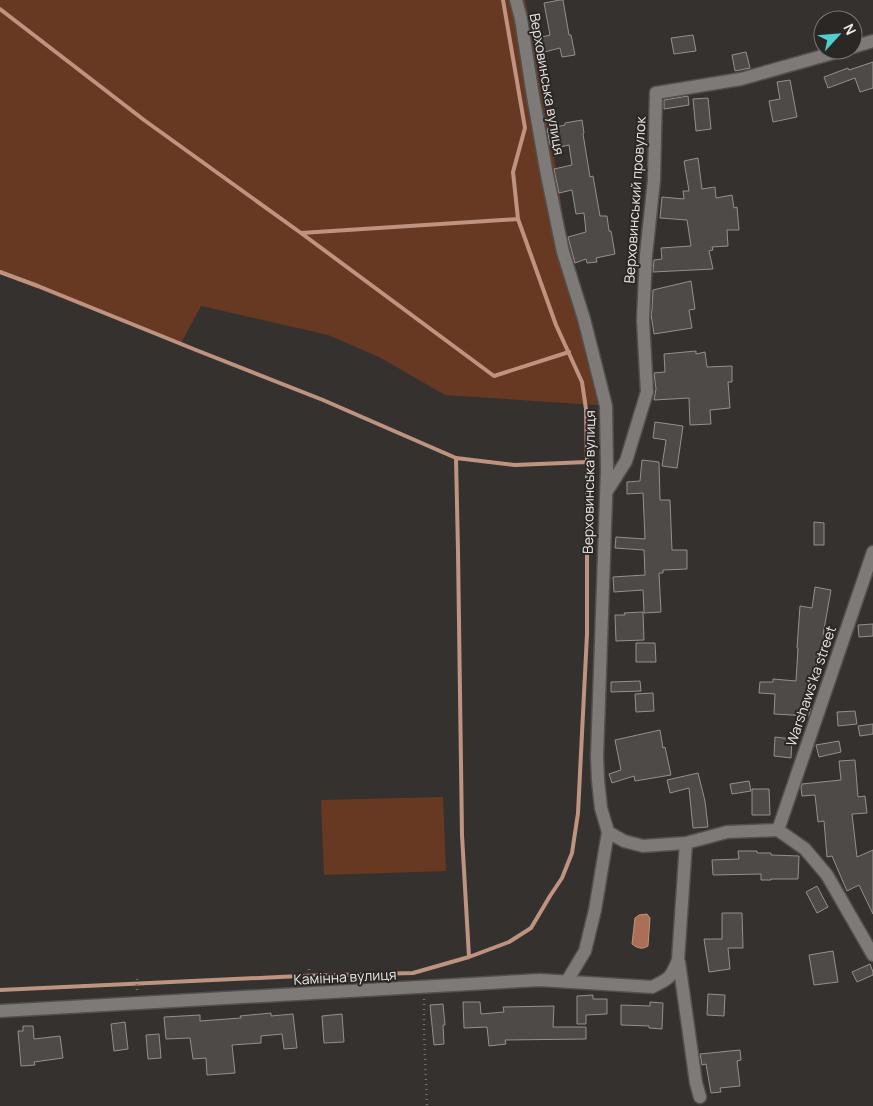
<svg xmlns="http://www.w3.org/2000/svg" width="873" height="1106" font-family="Manrope,sans-serif">
<style>
.green{fill:#683922}
.water{fill:#aa6f54;stroke:#be9380}
.lines{fill:none;stroke-linecap:round;stroke-linejoin:round}
.stream{stroke:#be9380;stroke-width:4}
.building{fill:#4e4a48;stroke:#94908e}
.minor-casing{stroke:#524f4d;stroke-width:15}
.path{stroke:#73706e;stroke-width:2.5;stroke-dasharray:1 4;stroke-linecap:butt}
.minor{stroke:#7e7a78;stroke-width:12}
.labels{text-anchor:middle;stroke-width:4;stroke-linejoin:round;paint-order:stroke}
.street-label{font-size:14px;fill:#ebe8e7;stroke:#2a2725}
</style>
<rect width="100%" height="100%" fill="#34312f"/>
<path class="green" d="M0,0H525L543,82L564,223L612,406L445,395L379,357L328,335L201,306L180,345L0,274Z
M443,797L446,871L324,875L321,800Z"/>
<path class="water" d="M647,914L650,918L648,946C642,950 637,948 632,944L635,918L639,915Z"/>
<g class="lines">
<path class="stream" d="M503,0L525,128L513,172L518,219
M0,9L144,120L301,233L494,376L569,352
M0,272L38,286L196,350L323,400L456,458L515,465L587,462
M456,458L458,551L462,835L469,957
M0,990L300,976L413,973L469,957L509,942L531,928L550,896L562,878L572,853L578,813L587,634V462L586,409L582,382L556,325L518,219L301,233"/>
</g>
<path class="building" d="M560,0H563L569,35H571L575,55L562,57L560,48L541,53L538,38L550,35L544,3Z
M693,35L696,51L674,54L671,38Z
M746,52L750,68L735,71L732,55Z
M873,62V88L860,92L855,78L828,88L824,77L848,68L849,70Z
M790,80L797,117L773,122L769,101L780,99L777,82Z
M688,96L689,105L664,109V100Z
M708,98L711,129L696,131L693,99Z
M582,120L584,133L583,134L590,177L593,176L600,216H607L609,231H611L615,254L596,258L597,262L587,263L586,259L575,263L568,237L586,232L584,213L576,214L572,190L559,193L554,169L572,165L569,145L551,149L547,129L565,125V123Z
M698,158L702,189L715,187L716,198L732,195L734,208L737,207L739,230H727L728,246L712,247L713,250L709,251L713,269L653,272L654,260L662,259L661,248L691,246L687,220L660,218L662,197L684,199L683,191H689L684,161Z
M691,281L695,309L689,310L692,328L654,334L651,314L652,310L653,290Z
M696,351V354L705,352L707,367L732,366V382H728L730,408L710,410L711,424L690,425L689,398L654,400L656,389L654,373L665,372L664,354Z
M655,422L683,426L677,468L662,466L666,440L653,438Z
M642,460L659,462L660,500H670L672,550H687V569L663,570V573H659L661,612L644,613L643,590L614,592L613,577L645,575L644,550L615,548L616,537L645,539L643,493L627,494V482L640,481Z
M814,522L824,523V545H814Z
M815,587L831,590L823,635H826L827,652L817,653L816,676H812L810,710L809,716L774,714L775,694L759,693L760,682H773V679L796,681L798,648H797L800,606L812,608Z
M643,612L644,640L616,641L615,615H625L624,613Z
M873,624V636L859,637L858,625Z
M636,643H655L656,662H636Z
M640,681L641,691L611,692V682Z
M653,693L654,711L636,712L635,694Z
M855,711L857,724L838,726L837,712Z
M873,724V734L860,736L858,726Z
M660,730L663,748L665,747L671,775L635,781L634,776L612,783L609,774L621,770L615,740Z
M775,737L792,739L791,758L774,756Z
M839,741L841,752L819,757L816,745Z
M855,760L858,797L865,796L867,813L852,814L857,857L873,850V914L859,885L847,891L832,856L827,857L824,821L818,822L815,795L802,796L801,788L802,784L841,780L839,761Z
M698,773L705,801L708,827L693,828L689,788L670,793L667,780Z
M749,781L751,791L732,794L730,784Z
M752,789H769L770,815H752Z
M738,851H757V853H771V855L799,856L798,879H771V880H761V874L713,875L712,860L739,859Z
M817,886L828,907L817,913L806,892Z
M722,913H742L743,948H728L730,969L709,972L704,939H722Z
M833,951L838,982L814,985L809,955Z
M870,964L873,972V975L857,982L852,972Z
M708,994L725,995L724,1016L707,1015Z
M593,995V999H607V1014L586,1015V1024H577V996Z
M463,1002H480L481,1014L504,1012L503,1007L554,1006L553,1027H586V1039L505,1040L506,1044L489,1046L487,1027L464,1028Z
M650,1002L663,1003L662,1029L649,1028V1026L621,1025V1005L650,1006Z
M443,1004L445,1025H443L444,1044L434,1045L430,1005Z
M271,1013V1016L293,1014L297,1048L284,1049L282,1034L261,1036V1043L232,1045L235,1073L207,1075L206,1058L193,1059L190,1038L166,1039L164,1017L200,1015V1021L241,1018L240,1016Z
M342,1014L344,1042L324,1043L322,1016Z
M125,1022L128,1049L114,1051L111,1024Z
M23,1026H33L34,1039L60,1036L63,1058L34,1062L35,1065L21,1066L18,1031H23Z
M159,1034L161,1058L148,1059L146,1035Z
M740,1050L741,1060L737,1061L740,1086L720,1088L721,1092L711,1093L706,1064L702,1065L700,1054Z"/>
<g class="lines">
<defs>
<path id="minor" d="M516,0L521,19L533,96L547,175L563,252L584,319L606,406L607,470L597,757L598,780L601,808L608,832L624,841L643,846L686,843L727,832L778,830L805,849L827,875L873,955
M853,47L873,41
M607,491L626,461L647,392L643,320L646,255L654,180L656,93L741,79L844,50
M778,830L873,552
M679,962L696,1083L700,1097
M567,981L585,951L595,910L608,832
M0,1011L540,980L652,987C669,979 671,978 678,960L686,843"/>
</defs>
<use href="#minor" class="minor-casing"/>
<path class="path" d="M309,969L310,982
M137,979V992
M424,999V1031L427,1106"/>
<use href="#minor" class="minor"/>
</g>
<g class="labels">
<g class="street-label">
<text transform="translate(547 84) rotate(80)" y="5">Верховинська вулиця</text>
<text transform="translate(635 200) rotate(-86)" y="5">Верховинський провулок</text>
<text transform="translate(589 482) rotate(-89)" y="5">Верховинська вулиця</text>
<text transform="translate(811 686) rotate(-71)" y="5">Warshaws'ka street</text>
<text transform="translate(345 977) rotate(-3)" y="5">Камінна вулиця</text>
</g>
</g>
<g transform="translate(838 35) rotate(64)"><circle r="24" fill="#2a2725" stroke="#777473"/>
<path d="M0-4L9 19L0 12L-9 19Z" fill="#52cdcd"/>
<text y="-8" font-size="14" font-weight="bold" text-anchor="middle" fill="#ebe8e7">N</text>
</g>
</svg>
